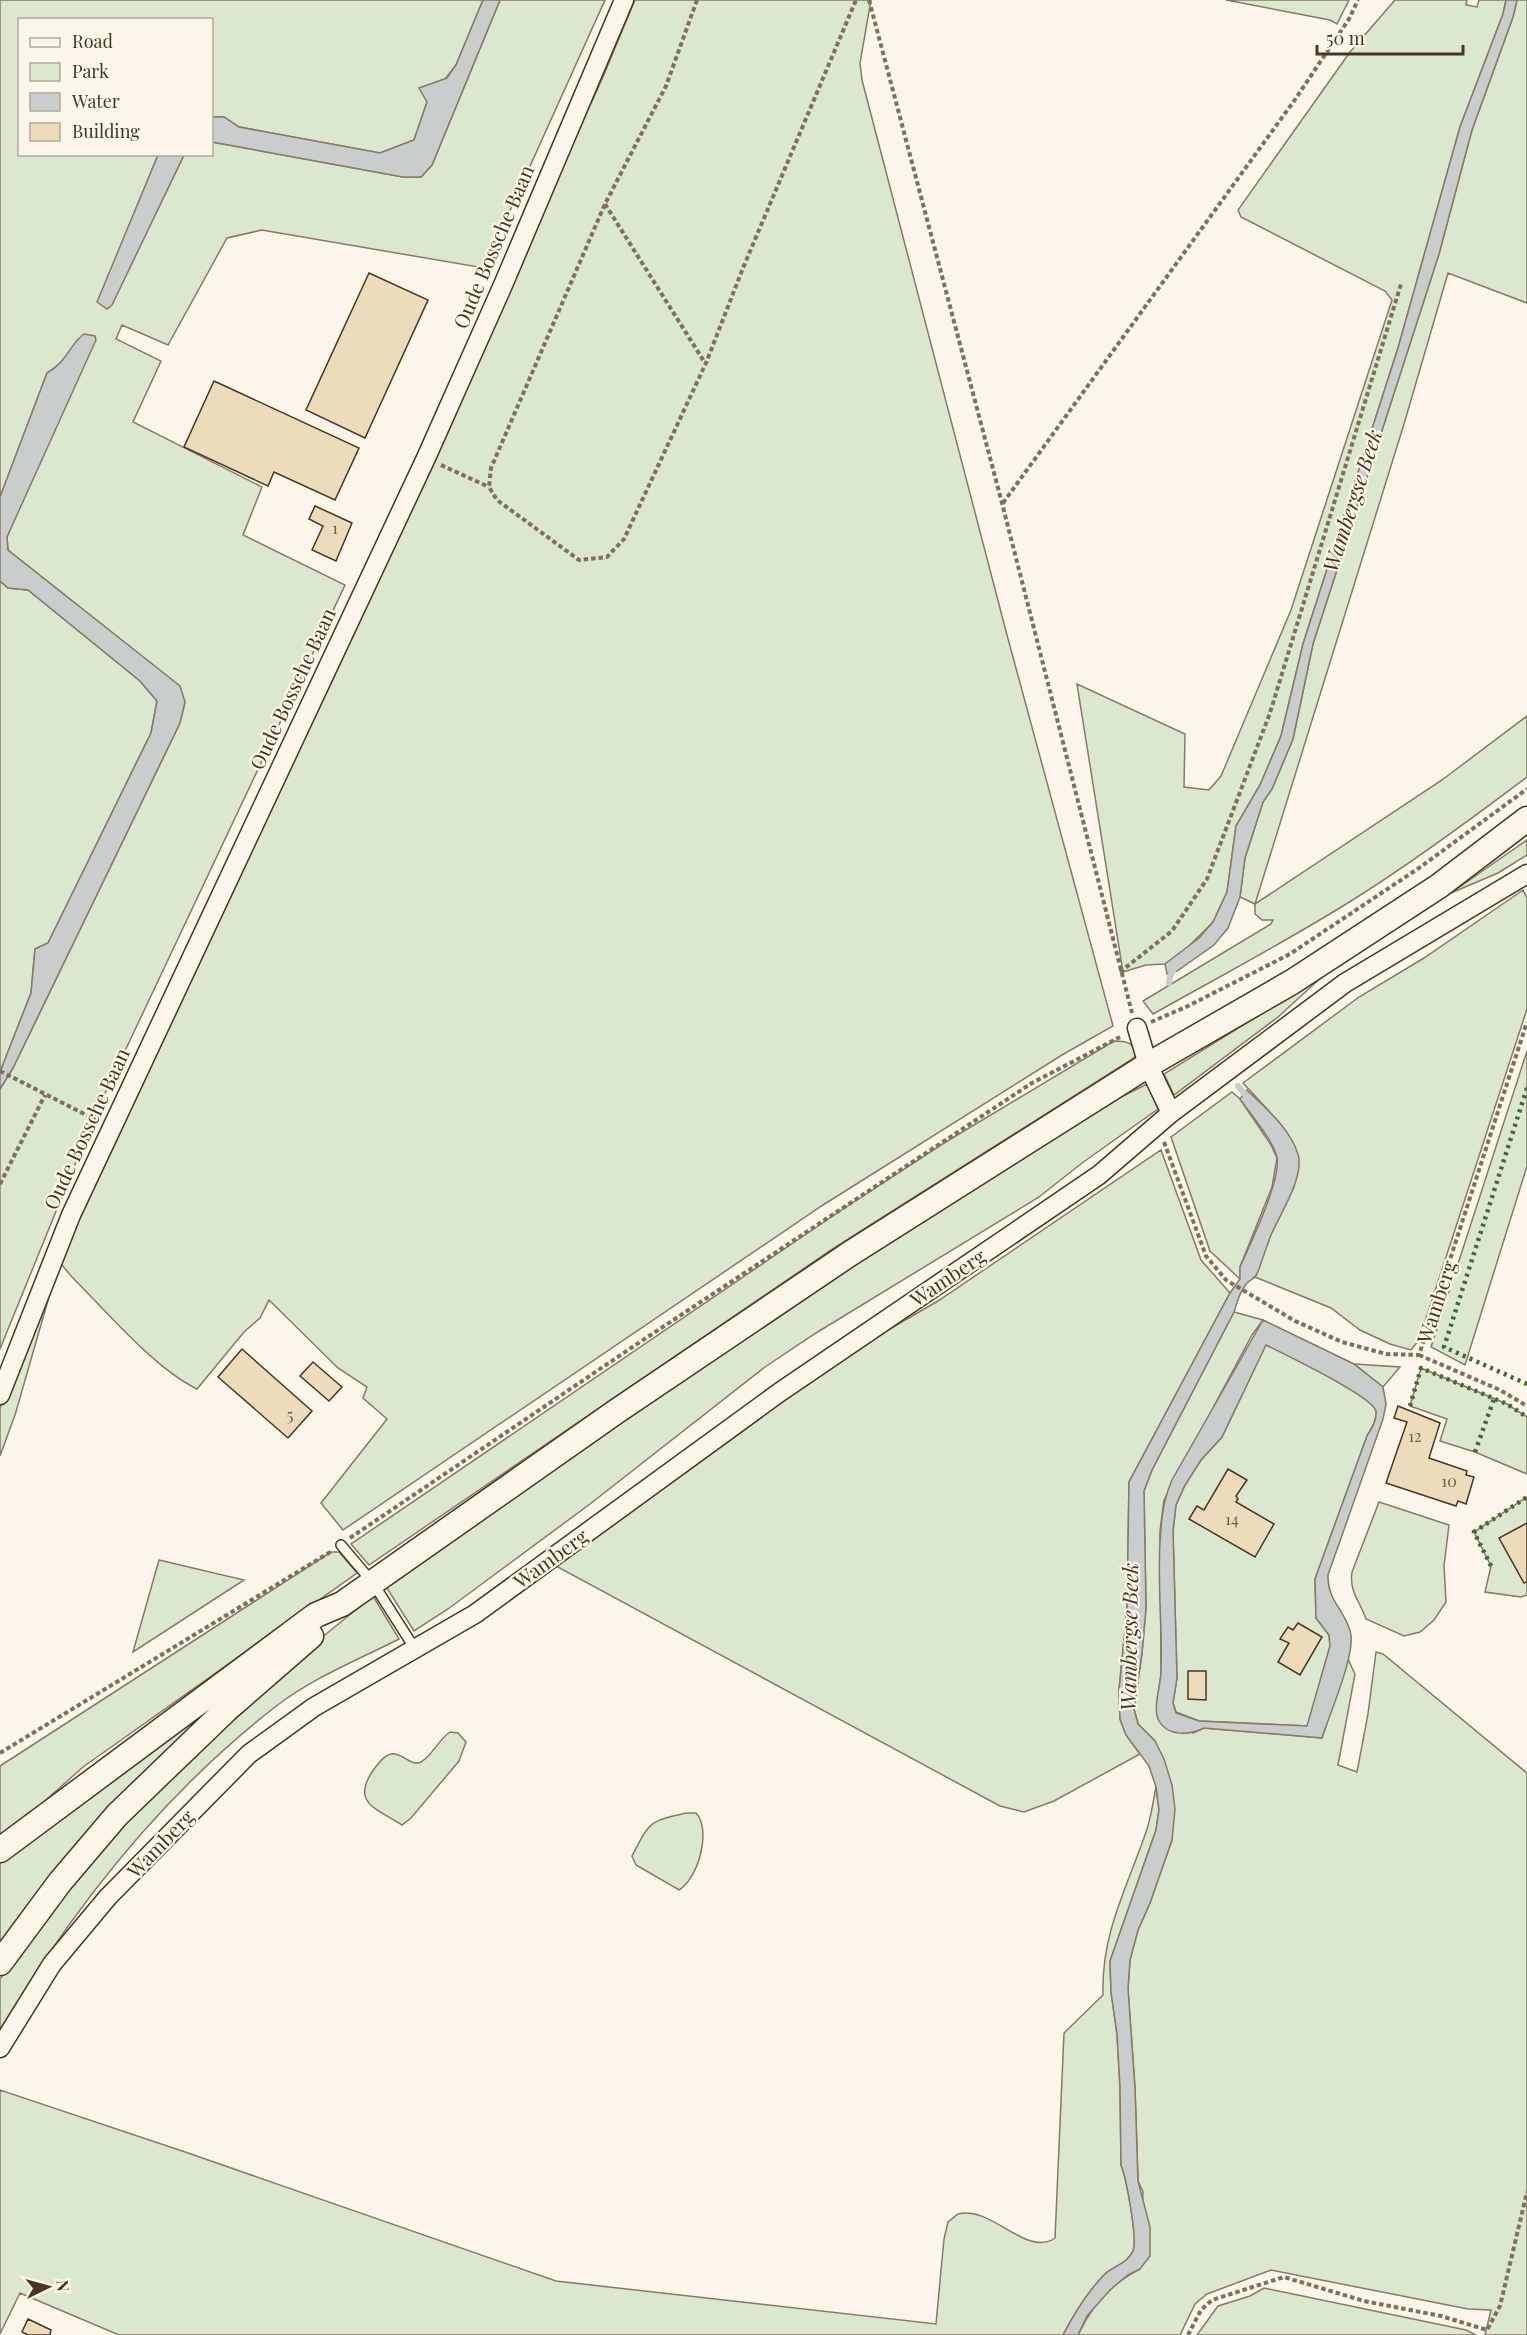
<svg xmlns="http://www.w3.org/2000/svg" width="1527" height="2335" font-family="'Playfair Display',serif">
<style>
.green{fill:#dce7d0;stroke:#887966;stroke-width:1.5}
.water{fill:#c9cecd;stroke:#887966;stroke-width:1.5;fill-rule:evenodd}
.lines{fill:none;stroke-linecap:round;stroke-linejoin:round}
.stream{stroke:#c9cecd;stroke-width:6}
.building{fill:#ecdcbc;stroke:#4a3520;stroke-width:1.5}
.service-casing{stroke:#4a3520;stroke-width:12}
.minor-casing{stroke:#4a3520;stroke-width:21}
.secondary-casing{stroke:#4a3520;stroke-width:27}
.path{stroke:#7f6f5c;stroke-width:4;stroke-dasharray:4.5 3;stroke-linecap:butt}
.service{stroke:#fbf6e9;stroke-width:9}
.minor{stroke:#fbf6e9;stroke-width:18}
.secondary{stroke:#fbf6e9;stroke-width:24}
.hedge{stroke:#436837;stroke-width:4.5;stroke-dasharray:3 4.5;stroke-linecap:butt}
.labels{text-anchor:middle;stroke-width:4.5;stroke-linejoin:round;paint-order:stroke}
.number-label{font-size:16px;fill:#725f47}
.street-label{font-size:20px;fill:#4a3520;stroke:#fbf6e9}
.water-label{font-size:21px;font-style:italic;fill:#4a3520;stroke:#fbf6e9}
</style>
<rect width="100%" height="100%" fill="#fbf6e9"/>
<path class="green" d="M0,0H483L456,65L427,102L414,140L380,153L239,127L224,117H212V20H20V154L158,155L98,302L112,304L184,155L212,154V142L403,177H421L432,165L500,0H605L484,268L262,230L227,238L168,345L122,325L116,339L161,361L133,422L262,487L243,535L345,585L98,1108L0,1349V1089L13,1068L180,723L185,702L179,686L8,550L7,537L78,339C69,353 62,364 47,373L0,497Z
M635,0H871L860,63L862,80L1007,635L1113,1026L1062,1055L823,1205L343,1530L321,1503L387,1419L363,1398L367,1387L338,1368L269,1300L260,1318L244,1332L197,1389C154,1368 107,1312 72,1277L61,1264L58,1252L420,478L603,77Z
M1226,0H1349L1337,24L1330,20Z
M1395,0H1467L1466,5L1477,7L1479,0H1506L1503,14L1460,127L1398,348L1303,644L1281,736L1260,785L1236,826L1227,892L1213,922L1185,950L1165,964L1146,965L1123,972L1077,684L1185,734L1184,787L1209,790L1221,776L1291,610L1392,300L1385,291L1241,217L1238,210L1350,52Z
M1517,0H1527V303L1448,273L1404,424L1255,904L1442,780L1527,716V777C1470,820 1412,863 1351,901C1287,941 1219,977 1153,1014L1143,1001L1271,924L1273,920H1262L1255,914V904L1240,897L1245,858L1263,802L1272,789L1293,739L1313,644L1439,254L1472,130L1513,17Z
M0,581L8,588L28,590L140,681L157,701L151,733L48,943L35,949L31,993L0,1072Z
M1527,840V855L1498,873L1451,893Z
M1523,890L1527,898V1009L1419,1340L1411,1350L1390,1344L1360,1330L1331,1308L1255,1277L1271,1234L1294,1187L1279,1122L1243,1083L1359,997L1424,958Z
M1324,975L1278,1017L1174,1095L1164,1074Z
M1114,1041C1125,1041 1133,1042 1137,1053L1134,1058L831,1250L369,1565L351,1544L843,1209L944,1143Z
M1527,1051V1166L1465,1365L1431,1347Z
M1147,1084L1158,1109L1082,1163L1039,1197L816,1333L765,1367L590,1504L448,1609L414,1631L385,1585L874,1247L1121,1097Z
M1232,1092L1240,1099L1271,1145L1277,1158L1272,1187L1240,1267V1279L1210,1251L1171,1137Z
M1161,1150L1201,1260L1230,1293L1129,1482L1127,1609L1119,1690L1120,1719L1126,1735L1140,1754L1054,1801L1024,1812L1000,1806L554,1565L857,1348L938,1301Z
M50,1282L53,1283L15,1415L0,1456V1408Z
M1234,1312L1263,1320L1252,1335L1164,1500L1160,1531L1161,1674L1157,1701L1193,1733L1204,1728L1322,1738L1348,1659L1355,1674L1338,1765L1357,1772L1368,1714L1376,1652L1383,1654L1527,1773V2335H1485L1491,2310L1468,2309L1271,2270L1207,2294L1195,2304L1180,2335H1078C1091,2307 1112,2283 1140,2269L1143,2192L1138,2181L1135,2088L1128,1989L1130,1960L1138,1930L1150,1903L1172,1840L1155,1741L1138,1724L1134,1709L1142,1653L1146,1608L1144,1491L1152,1470Z
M1266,1344C1283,1354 1373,1396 1376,1411C1377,1420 1372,1428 1367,1436L1315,1579L1316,1618L1329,1635L1330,1646L1308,1726L1199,1721L1176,1712L1173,1703L1177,1678L1173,1531L1176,1505L1185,1485L1201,1460L1222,1437Z
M1354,1364L1400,1367L1383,1387Z
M1421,1368L1507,1404L1527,1417V1474L1475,1452L1440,1441L1447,1419L1410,1406Z
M1527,1497V1595L1521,1597L1485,1592L1491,1566L1474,1532Z
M1379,1502L1449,1525L1444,1566L1446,1602L1434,1620L1420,1632L1404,1636L1366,1619C1360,1601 1349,1592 1352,1572Z
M331,1552H339L357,1573L83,1767L0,1841V1766Z
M159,1560L244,1580L133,1652Z
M373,1596L399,1639C358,1660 312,1678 275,1707C163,1794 72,1909 0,2031V1979L120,1820L305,1651Z
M214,1698L222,1706L0,1954V1857Z
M450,1732L458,1733L466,1742L459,1761L411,1818L402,1825C376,1808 350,1803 374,1769C379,1763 384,1755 391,1754C402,1752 411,1767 421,1762C433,1755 438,1740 450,1732Z
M1156,1787L1159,1810L1156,1830L1110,1961L1111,1992L1117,2034L1120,2087L1121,2165C1126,2177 1138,2239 1133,2251C1128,2263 1114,2266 1105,2274C1087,2292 1075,2312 1063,2335H119L20,2293L0,2334V2090L188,2153L556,2281L936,2324L944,2239L948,2222L958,2214C991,2205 1027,2258 1055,2238L1064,2033L1103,1995C1101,1933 1127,1888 1146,1832C1151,1818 1153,1802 1156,1787Z
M686,1813H696C712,1830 698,1879 679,1890L636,1865L632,1856C650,1822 647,1822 686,1813Z
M1264,2288L1466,2330L1476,2335H1197L1218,2306L1250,2296Z"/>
<path class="water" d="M483,0H500L432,165L421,177H403L212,142V117H224L239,127L380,153L414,140L427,102L419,88L447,78L456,65Z
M1506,0H1517L1513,17L1472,130L1439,254L1313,644L1293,739L1272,789L1263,802L1245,858L1240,897L1228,928L1214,945L1177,971L1167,974L1165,964L1199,938L1213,922L1227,892L1236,826L1260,785L1281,736L1303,644L1398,348L1460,127L1503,14Z
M158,155H184L112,305L107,309L97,302Z
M84,334L95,336L96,340L7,537L8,550L180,686L185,702L180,723L13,1068L0,1089V1072L31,993L35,949L48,943L151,733L157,701L140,681L28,590L8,588L0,581V497L47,373C67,362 69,345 84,334Z
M1247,1090C1266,1109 1289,1127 1298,1154C1305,1176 1280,1214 1271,1235C1266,1248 1262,1261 1257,1274C1254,1279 1251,1279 1247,1283C1240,1291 1237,1301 1234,1312L1152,1470L1144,1491L1146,1608L1142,1653L1134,1709L1138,1724L1155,1741L1164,1759L1172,1785L1175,1809L1172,1840L1150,1903L1138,1930L1130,1960L1128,1989L1135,2088L1138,2181L1150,2227V2256L1140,2269L1128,2275L1111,2289L1087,2316L1078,2335H1063C1075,2312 1087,2292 1105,2274C1114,2266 1128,2263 1133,2251C1138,2239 1126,2177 1121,2165L1120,2087L1117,2034L1111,1992L1110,1961L1156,1830L1159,1810L1156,1787L1149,1766L1126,1735L1120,1719L1119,1690L1127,1609L1129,1482L1230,1293L1240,1279V1267C1250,1244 1281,1181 1277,1158C1274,1141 1250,1114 1240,1099Z
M1263,1320L1354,1364L1383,1387L1386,1404L1383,1419L1328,1575C1327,1602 1347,1611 1351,1635C1354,1658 1330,1713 1322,1738L1204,1728C1190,1735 1168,1737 1159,1721C1152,1708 1161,1686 1161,1671C1163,1624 1156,1576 1161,1529C1162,1511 1165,1496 1172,1480ZM1266,1345C1284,1354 1373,1396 1376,1411C1377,1420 1372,1428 1367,1436L1315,1579L1316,1618L1329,1635L1330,1646L1307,1726L1199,1721L1176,1713L1173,1703L1177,1678L1173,1531L1176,1505L1185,1485L1201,1460L1222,1437Z"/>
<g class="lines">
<path class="stream" d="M1169,983L1170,976L1175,967
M1238,1086L1248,1098"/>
</g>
<path class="building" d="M369,273L428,300L365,438L306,410Z
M214,381L359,448L335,500L274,472L268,486L184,447Z
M315,506L352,523L336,561L312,550L323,526L309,519Z
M242,1349L312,1411L288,1438L218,1377Z
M313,1362L342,1387L329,1401L300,1376Z
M1398,1406L1440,1423L1429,1458L1467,1471L1466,1475L1474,1477L1466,1504L1458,1501L1456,1506L1386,1483L1407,1422L1394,1418Z
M1228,1469L1247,1480L1236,1496L1238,1499L1236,1502L1274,1524L1255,1557L1189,1519L1197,1506L1204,1510Z
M1527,1523V1582L1524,1583L1499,1538Z
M1298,1623L1322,1637L1300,1675L1278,1662L1289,1643L1280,1639L1288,1627L1293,1630Z
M1188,1671H1206V1700L1188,1699Z
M28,2319L51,2330L50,2335H28L22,2332Z"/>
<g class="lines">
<defs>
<path id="service" d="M341,1545L373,1583L415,1649"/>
<path id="minor" d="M1137,1028L1148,1065L1171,1113
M0,1395L71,1215L426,458L503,285L624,0
M0,2048L52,1964L108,1897L249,1754L314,1707L475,1614L780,1392L1099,1175L1171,1113L1345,983L1527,874"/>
<path id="secondary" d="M0,1850L316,1615L342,1604L617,1411L851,1253L1148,1065L1292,982L1439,886L1527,819
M0,1963L60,1882L117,1815L226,1710L311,1636"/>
</defs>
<use href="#service" class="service-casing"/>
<use href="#minor" class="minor-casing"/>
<use href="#secondary" class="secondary-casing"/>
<path class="path" d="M697,0L666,86L605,204L491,468L489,487L497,500L579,560L607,557L624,539L706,363L743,268L856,0
M869,0L1002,503L1132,1013
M605,204L705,363
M441,465L489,487
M1003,503L1294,101L1349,19L1358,0
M1120,972L1172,931L1207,879L1270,713L1401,284
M1151,1022L1188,1006L1290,954L1419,868L1527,789
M0,1071L98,1121
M1164,1142L1206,1256L1226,1280L1295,1321L1342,1342L1386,1354L1419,1355L1527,1022
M0,1184L45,1095
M1419,1355L1500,1390L1527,1406
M350,1538L631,1348L1032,1083L1120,1037
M0,1753L332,1551
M1188,2335L1201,2310L1212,2300L1284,2277L1364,2301L1441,2316L1487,2330L1500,2306L1527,2192"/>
<use href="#service" class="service"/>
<use href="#minor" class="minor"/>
<use href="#secondary" class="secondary"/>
<path class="hedge" d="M1527,1088L1444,1347L1527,1384
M1410,1406L1421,1368L1507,1404L1527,1417
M1475,1452L1494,1399
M1491,1566L1474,1532L1527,1497"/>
</g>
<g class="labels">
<g class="number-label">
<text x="335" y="534">1</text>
<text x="290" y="1421">5</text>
<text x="1415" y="1442">12</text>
<text x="1449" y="1487">10</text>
<text x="1232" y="1525">14</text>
</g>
<g class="street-label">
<text transform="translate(494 247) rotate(-67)" y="7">Oude Bossche Baan</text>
<text transform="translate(293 689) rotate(-65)" y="7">Oude Bossche Baan</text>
<text transform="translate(87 1129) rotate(-65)" y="7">Oude Bossche Baan</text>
<text transform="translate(948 1278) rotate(-34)" y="7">Wamberg</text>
<text transform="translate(1437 1302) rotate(-72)" y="7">Wamberg</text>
<text transform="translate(551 1559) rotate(-36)" y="7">Wamberg</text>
<text transform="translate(161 1844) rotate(-46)" y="7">Wamberg</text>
</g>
<g class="water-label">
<text transform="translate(1353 501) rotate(-72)" y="7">Wambergse Beek</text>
<text transform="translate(1130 1637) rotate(-89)" y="7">Wambergse Beek</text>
</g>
</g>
<rect x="18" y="18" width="195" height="138" fill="#fbf6e9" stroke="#b4a999" stroke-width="1.5"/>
<rect x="30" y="38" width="30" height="9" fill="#fbf6e9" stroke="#b4a999" stroke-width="1.5"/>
<text x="72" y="48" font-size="18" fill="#4a3520">Road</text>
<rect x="30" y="63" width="30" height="18" fill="#dce7d0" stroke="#b4a999" stroke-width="1.5"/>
<text x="72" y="78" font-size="18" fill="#4a3520">Park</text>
<rect x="30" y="93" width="30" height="18" fill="#c9cecd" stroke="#b4a999" stroke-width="1.5"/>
<text x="72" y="108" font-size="18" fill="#4a3520">Water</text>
<rect x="30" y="123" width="30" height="18" fill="#ecdcbc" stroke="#b4a999" stroke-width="1.5"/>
<text x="72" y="138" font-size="18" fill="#4a3520">Building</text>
<g transform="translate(48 2287) rotate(85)" stroke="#fbf6e9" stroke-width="4.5" paint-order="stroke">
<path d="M0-4.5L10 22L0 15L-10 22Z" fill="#4a3520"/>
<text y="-9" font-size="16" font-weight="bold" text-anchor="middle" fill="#4a3520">N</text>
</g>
<path d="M1317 45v9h146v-9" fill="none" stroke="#4a3520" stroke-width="3"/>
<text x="1326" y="45" font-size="18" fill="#4a3520" stroke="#fbf6e9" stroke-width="4.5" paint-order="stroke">50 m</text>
</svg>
